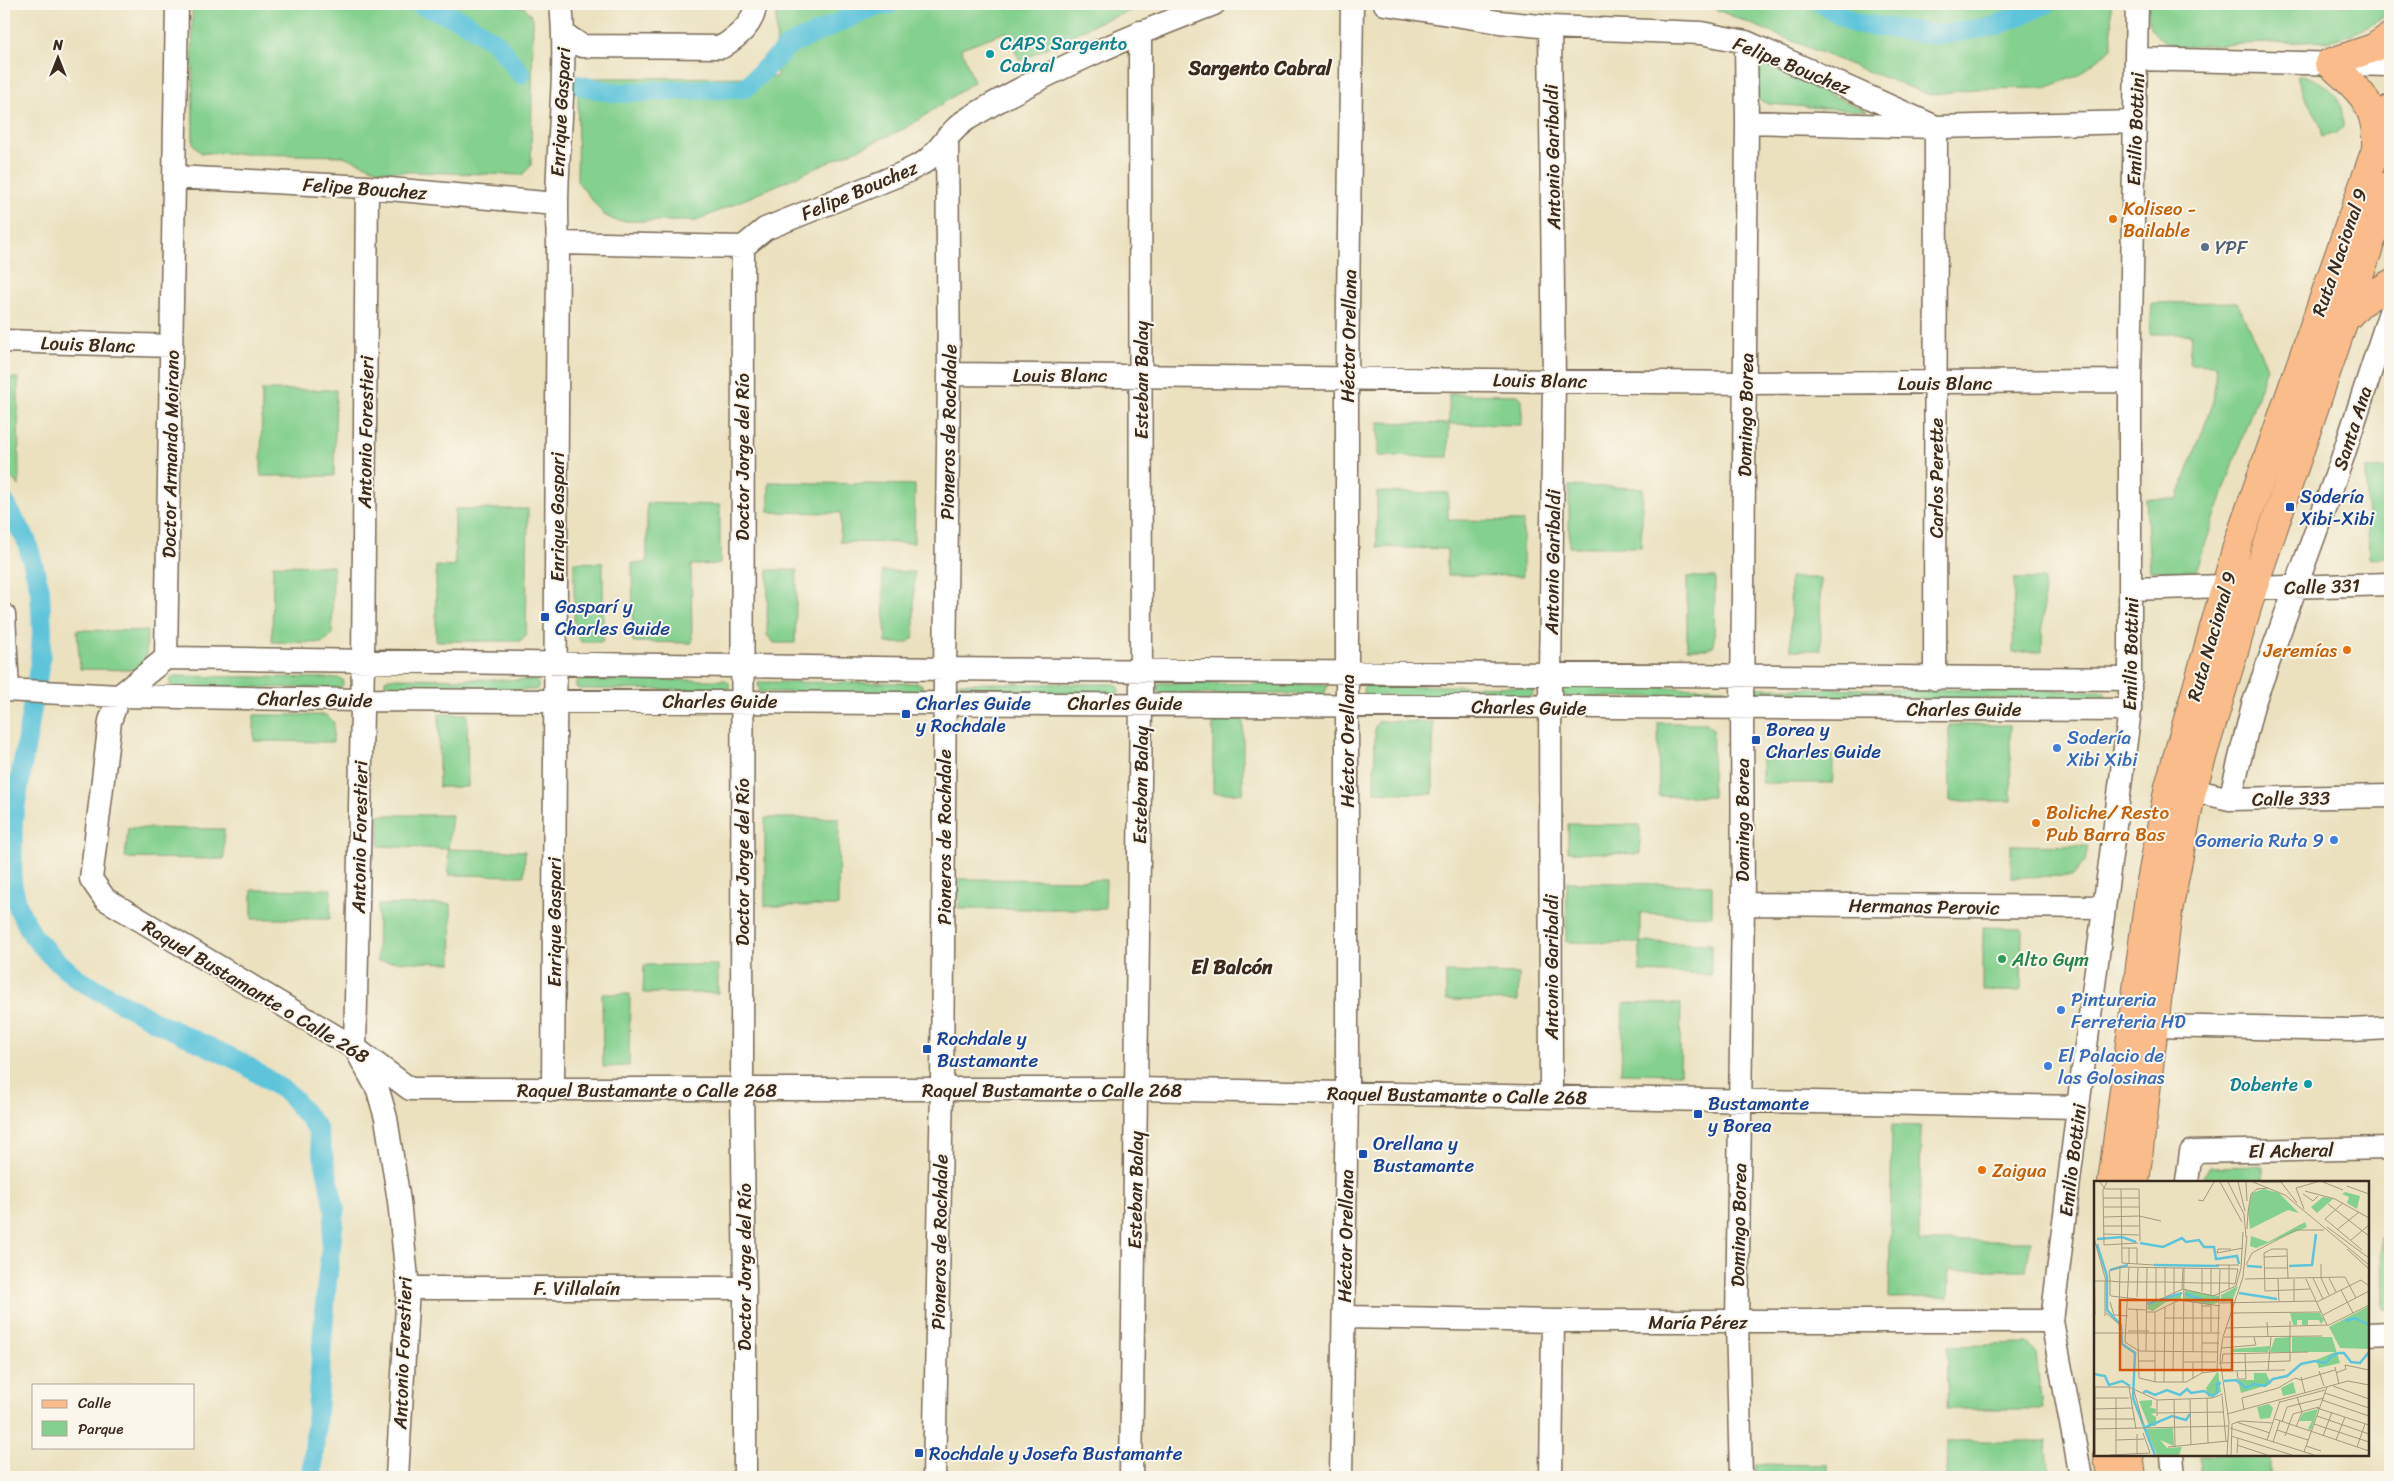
<svg xmlns="http://www.w3.org/2000/svg" width="2394" height="1481" font-family="Sriracha,sans-serif">
<style>
.green{fill:#84d08e;stroke:#607d56}
.lines{fill:none;stroke-linecap:round;stroke-linejoin:round}
.canal{stroke:#5dc4da;stroke-width:20}
.minor-casing{stroke:#796a56;stroke-width:25}
.major-casing{stroke:#796a56;stroke-width:30}
.minor{stroke:#fff;stroke-width:22}
.major{stroke:#f9bc8a;stroke-width:28}
.culture-dot{fill:#0f9aa8;stroke:#fbf7ec;stroke-width:2}
.food-dot{fill:#e8710a;stroke:#fbf7ec;stroke-width:2}
.service-dot{fill:#5c6f8a;stroke:#fbf7ec;stroke-width:2}
.transit-dot{fill:#1a4fb4;stroke:#fbf7ec;stroke-width:2}
.shop-dot{fill:#3f7fe0;stroke:#fbf7ec;stroke-width:2}
.leisure-dot{fill:#2e9e5b;stroke:#fbf7ec;stroke-width:2}
.labels{text-anchor:middle;stroke-width:4;stroke-linejoin:round;paint-order:stroke}
.culture-label{font-size:19px;fill:#0d838f;stroke:#fbf7ec;text-anchor:start}
.street-label{font-size:19px;fill:#3b2a1e;stroke:#fbf7ec}
.food-label{font-size:19px;fill:#c56008;stroke:#fbf7ec;text-anchor:start}
.service-label{font-size:19px;fill:#4e5e75;stroke:#fbf7ec;text-anchor:start}
.transit-label{font-size:19px;fill:#164399;stroke:#fbf7ec;text-anchor:start}
.shop-label{font-size:19px;fill:#366cbe;stroke:#fbf7ec;text-anchor:start}
.leisure-label{font-size:19px;fill:#27864d;stroke:#fbf7ec;text-anchor:start}
.neighbourhood-label{font-size:20px;font-weight:bold;fill:#3b2a1e;stroke:#fbf7ec}
.inset-river{fill:none;stroke:#5dc4da;stroke-width:2.5}
.inset-road{fill:none;stroke:#a5987f;stroke-width:1}
.view{fill:#d7540e;fill-opacity:0.15;stroke:#d7540e;stroke-width:2.5}
.inset-edge{fill:none;stroke:#3b2a1e;stroke-width:2.5}
</style>
<rect width="100%" height="100%" fill="#fbf7ec"/>
<filter id="ink" filterUnits="userSpaceOnUse"><feTurbulence type="fractalNoise" baseFrequency=".02" numOctaves="2"/><feDisplacementMap in="SourceGraphic" scale="10" xChannelSelector="R" yChannelSelector="G"/><feConvolveMatrix kernelMatrix="1 2 1 2 8 2 1 2 1" color-interpolation-filters="sRGB"/></filter>
<filter id="wash" filterUnits="userSpaceOnUse"><feTurbulence type="fractalNoise" baseFrequency=".0096" numOctaves="4" result="noise"/><feDisplacementMap in="SourceGraphic" scale="20" xChannelSelector="R" yChannelSelector="G"/><feGaussianBlur stdDeviation="1.12" result="paint"/><feColorMatrix in="noise" values="0 0 0 0 0 0 0 0 0 0 0 0 0 0 0 0 0 1.4 0 .05"/><feComposite in="paint" operator="in"/></filter>
<g filter="url(#wash)">
<rect width="100%" height="100%" fill="#ebe1bf"/>
<path class="green" d="M192,4H508L525,8L533,18L531,166L522,175L381,171L343,156L201,153L193,144Z
M791,4H1150L1099,22L1020,61L1006,32L961,48L974,82L908,127L696,221H616L604,215L577,181L578,96L593,78L777,77L776,16L784,6Z
M1515,4H2111L2112,48L2077,76L2045,88L1973,89L1930,95L1851,65L1705,5Z
M2148,4H2390V11C2374,27 2351,35 2329,41L2180,46C2155,41 2147,29 2148,4Z
M1754,60L1867,111L1769,104L1758,100Z
M2304,75C2332,87 2343,94 2343,127L2337,133L2322,137C2321,116 2312,112 2304,95C2301,89 2299,82 2297,76Z
M2237,302L2267,367L2196,571H2150L2146,499H2177L2213,403L2216,365L2189,364L2191,334H2150L2152,303Z
M4,378H18L19,486L4,470Z
M262,390H336L334,476H261Z
M1449,394L1518,395L1522,399V425L1449,424L1448,457L1378,456V422L1449,424Z
M2390,468V557L2369,558L2366,469Z
M769,482L915,485L914,543L840,542L841,513L769,512Z
M1569,486L1643,488L1641,547H1569Z
M1377,492L1448,493V520L1523,521V576L1447,575V549L1377,547Z
M647,503L720,505V564L691,565L692,643L633,642L632,563H647Z
M455,509H528L526,635L520,641H436V566L455,567Z
M574,562L603,563V642H581L574,632Z
M273,565L333,566L332,634L323,643L272,642Z
M768,570H797L795,643H774L767,635Z
M882,571L914,572V637L907,643H886Z
M1687,577H1715L1714,645L1708,649H1687Z
M1790,578H1820L1821,650H1791Z
M2014,579H2044L2042,652H2013Z
M77,630L147,631L146,661L137,670L80,669Z
M174,676L338,678L343,680V685L340,688L173,687L170,685V679Z
M389,678L535,680L538,683V688L535,690L388,688L385,686V680Z
M579,680H726L729,683V688L726,690L579,689L576,687V682Z
M761,682L919,683L922,685V691L920,693L760,692L758,683Z
M956,683L1115,684L1119,687V692L1116,695L956,694L954,685Z
M1159,683L1324,684L1327,686L1325,694H1160L1157,691Z
M1366,685L1531,687L1534,689L1532,697L1367,696L1364,694L1363,688Z
M1558,686L1724,688L1727,690L1724,697H1559Z
M1755,688L2101,691L2105,692V698L2102,700L1753,697L1751,690Z
M439,714H467L468,787H439Z
M254,715H326L334,722L333,742L254,741Z
M1213,720H1243V793H1213Z
M1379,721L1433,722V794L1374,792L1375,727Z
M1658,723H1707L1713,730L1712,797L1659,796Z
M1949,725H2010L2011,801H1950Z
M1762,753L1833,754V783H1762Z
M379,815H452L448,849L525,851L524,876L449,875L448,849L379,846Z
M765,818H839L838,906H765Z
M1568,824L1640,825V854L1568,852Z
M128,828L224,829V859L125,858Z
M2011,845L2088,846L2085,861L2073,876L2011,877Z
M959,879L1106,880L1105,909H959Z
M1567,882L1712,885V916L1640,913V942L1711,944V975L1640,972V943L1566,942Z
M331,889L330,919H252V890Z
M451,904L452,963L377,961L378,905Z
M1983,927L2022,928L2021,991H1983Z
M644,965H718V993H643Z
M1446,972L1519,974L1518,1001L1446,1000Z
M602,994H630L629,1066L603,1067Z
M1623,1003L1681,1004L1680,1074L1621,1073Z
M1892,1125L1921,1126L1919,1241H2031L2026,1270H1949L1948,1297L1889,1298Z
M2263,1166V1182H2203L2204,1175L2210,1167Z
M2382,1236H2390V1309H2383Z
M2027,1344L2036,1352L2042,1409H1947L1948,1346Z
M1947,1441H2046L2050,1477H1946Z
M2199,1455H2270V1477H2202Z
M1755,1464L1828,1465V1477H1755Z"/>
<g class="lines">
<path class="canal" d="M419,4L463,21L496,43L521,74
M1822,4L1854,23L1939,35L1995,26L2046,4
M578,85L616,93L745,88L788,46L870,8L890,4
M4,502L26,539L40,590L42,633L40,662L13,820L12,883L19,910L33,936L50,955L79,980L158,1023L241,1062L289,1094L317,1128L335,1210L326,1292L312,1477"/>
</g>
</g>
<g filter="url(#ink)">
<g class="lines">
<defs>
<path id="minor" d="M177,4L166,658L119,696L110,721L91,879L105,899L355,1048L410,1089H1136L2078,1107
M1385,4L1499,22L1550,27L1701,33L1746,42L1936,127L2134,122
M1550,27L1554,380L1550,674L1551,1096
M564,34L582,46L722,47C737,37 755,24 755,4
M2137,59L2390,65
M1747,122L1936,127L1935,679
M175,177L367,187L556,204
M367,187L363,662L355,1048L378,1090L386,1118L399,1201L408,1288L397,1477
M558,243L743,247L765,229L906,172C912,168 921,165 926,161C942,148 951,128 969,118C1047,71 1130,36 1214,4
M743,247L742,1091L745,1288V1477
M4,341L172,346
M949,374L1746,383L2130,381
M2253,588L2390,584
M2131,589L2224,586
M4,615L8,690
M166,658L945,669L2131,679
M4,690L119,696L361,700L2130,710
M2192,790L2230,799L2390,796
M2230,799L2253,705L2342,459L2390,312
M1743,904L2104,907
M2153,1026L2351,1030L2390,1028
M553,1090L558,243C553,164 569,83 561,4
M2187,1182L2191,1152L2390,1148
M408,1288H745
M1344,1317L1553,1321H2052
M2368,1334L2390,1333
M2172,1455L2174,1477
M934,1477L942,1088L945,669L949,374L947,137
M1131,1477L1141,704L1140,32
M1341,1477L1347,1093V378L1352,4
M1551,1477L1553,1321
M1741,1477L1737,1322L1743,904L1742,709L1747,122L1746,42
M2081,1477L2052,1321L2078,1107L2130,710V381L2137,4"/>
<path id="major" d="M2376,144C2378,104 2357,88 2329,63L2373,48L2390,37
M2347,317L2360,303L2390,284
M2112,1182L2151,881L2169,786L2238,543L2390,109
M2135,1182L2168,911L2192,790L2253,588L2390,185
M2108,1455L2111,1477
M2129,1455L2132,1477"/>
</defs>
<use href="#minor" class="minor-casing"/>
<use href="#major" class="major-casing"/>
<use href="#minor" class="minor"/>
<use href="#major" class="major"/>
</g>
</g>
<g class="culture-dot">
<circle cx="990" cy="54" r="5"/>
<circle cx="2308" cy="1084" r="5"/>
</g>
<g class="food-dot">
<circle cx="2113" cy="219" r="5"/>
<circle cx="2347" cy="650" r="5"/>
<circle cx="2036" cy="823" r="5"/>
<circle cx="1982" cy="1170" r="5"/>
</g>
<circle class="service-dot" cx="2205" cy="247" r="5"/>
<g class="transit-dot">
<rect x="2285" y="502" width="10" height="10" rx="2.5"/>
<rect x="540" y="612" width="10" height="10" rx="2.5"/>
<rect x="901" y="709" width="10" height="10" rx="2.5"/>
<rect x="1751" y="735" width="10" height="10" rx="2.5"/>
<rect x="922" y="1044" width="10" height="10" rx="2.5"/>
<rect x="1693" y="1109" width="10" height="10" rx="2.5"/>
<rect x="1358" y="1149" width="10" height="10" rx="2.5"/>
<rect x="914" y="1448" width="10" height="10" rx="2.5"/>
</g>
<g class="shop-dot">
<circle cx="2057" cy="748" r="5"/>
<circle cx="2334" cy="840" r="5"/>
<circle cx="2061" cy="1010" r="5"/>
<circle cx="2048" cy="1066" r="5"/>
</g>
<circle class="leisure-dot" cx="2002" cy="959" r="5"/>
<g class="labels">
<g class="culture-label">
<text x="1000" y="50">CAPS Sargento<tspan x="1000" dy="22">Cabral</tspan></text>
<text x="2298" y="1091" text-anchor="end">Dobente</text>
</g>
<g class="street-label">
<text transform="translate(1792 65) rotate(22)" y="7">Felipe Bouchez</text>
<text transform="translate(560 112) rotate(-87)" y="7">Enrique Gaspari</text>
<text transform="translate(2135 129) rotate(-88)" y="7">Emilio Bottini</text>
<text transform="translate(1552 157) rotate(-91)" y="7">Antonio Garibaldi</text>
<text transform="translate(365 188) rotate(4)" y="7">Felipe Bouchez</text>
<text transform="translate(859 190) rotate(-23)" y="7">Felipe Bouchez</text>
<text transform="translate(2339 252) rotate(-71)" y="7">Ruta Nacional 9</text>
<text transform="translate(1348 336) rotate(-89)" y="7">Héctor Orellana</text>
<text transform="translate(88 344) rotate(2)" y="7">Louis Blanc</text>
<text x="1060" y="382">Louis Blanc</text>
<text transform="translate(1141 380) rotate(-90)" y="7">Esteban Balay</text>
<text transform="translate(1540 380) rotate(1)" y="7">Louis Blanc</text>
<text x="1945" y="390">Louis Blanc</text>
<text transform="translate(1745 415) rotate(-89)" y="7">Domingo Borea</text>
<text transform="translate(2352 428) rotate(-72)" y="7">Santa Ana</text>
<text transform="translate(365 432) rotate(-89)" y="7">Antonio Forestieri</text>
<text transform="translate(948 432) rotate(-89)" y="7">Pioneros de Rochdale</text>
<text transform="translate(170 454) rotate(-89)" y="7">Doctor Armando Moirano</text>
<text transform="translate(742 457) rotate(-90)" y="7">Doctor Jorge del Río</text>
<text transform="translate(1936 478) rotate(-90)" y="7">Carlos Perette</text>
<text transform="translate(557 517) rotate(-90)" y="7">Enrique Gaspari</text>
<text transform="translate(1552 562) rotate(-89)" y="7">Antonio Garibaldi</text>
<text transform="translate(2322 586) rotate(-2)" y="7">Calle 331</text>
<text transform="translate(2211 636) rotate(-74)" y="7">Ruta Nacional 9</text>
<text transform="translate(2130 654) rotate(-89)" y="7">Emilio Bottini</text>
<text transform="translate(315 699) rotate(1)" y="7">Charles Guide</text>
<text x="720" y="708">Charles Guide</text>
<text x="1125" y="710">Charles Guide</text>
<text transform="translate(1529 707) rotate(1)" y="7">Charles Guide</text>
<text x="1964" y="716">Charles Guide</text>
<text transform="translate(1347 741) rotate(-90)" y="7">Héctor Orellana</text>
<text transform="translate(1140 785) rotate(-89)" y="7">Esteban Balay</text>
<text transform="translate(2291 798) rotate(-1)" y="7">Calle 333</text>
<text transform="translate(1742 820) rotate(-90)" y="7">Domingo Borea</text>
<text transform="translate(359 837) rotate(-89)" y="7">Antonio Forestieri</text>
<text transform="translate(944 837) rotate(-90)" y="7">Pioneros de Rochdale</text>
<text transform="translate(742 862) rotate(-90)" y="7">Doctor Jorge del Río</text>
<text transform="translate(1924 906) rotate(1)" y="7">Hermanas Perovic</text>
<text transform="translate(554 922) rotate(-90)" y="7">Enrique Gaspari</text>
<text transform="translate(1551 967) rotate(-90)" y="7">Antonio Garibaldi</text>
<text transform="translate(256 991) rotate(31)" y="7">Raquel Bustamante o Calle 268</text>
<text x="647" y="1097">Raquel Bustamante o Calle 268</text>
<text x="1052" y="1097">Raquel Bustamante o Calle 268</text>
<text transform="translate(1457 1095) rotate(1)" y="7">Raquel Bustamante o Calle 268</text>
<text transform="translate(2291 1150) rotate(-1)" y="7">El Acheral</text>
<text transform="translate(2072 1160) rotate(-83)" y="7">Emilio Bottini</text>
<text transform="translate(1135 1190) rotate(-89)" y="7">Esteban Balay</text>
<text transform="translate(1738 1225) rotate(-89)" y="7">Domingo Borea</text>
<text transform="translate(1345 1236) rotate(-89)" y="7">Héctor Orellana</text>
<text transform="translate(939 1242) rotate(-89)" y="7">Pioneros de Rochdale</text>
<text transform="translate(744 1267) rotate(-90)" y="7">Doctor Jorge del Río</text>
<text x="577" y="1295">F. Villalaín</text>
<text x="1698" y="1329">María Pérez</text>
<text transform="translate(402 1353) rotate(-88)" y="7">Antonio Forestieri</text>
</g>
<g class="food-label">
<text x="2123" y="215">Koliseo -<tspan x="2123" dy="22">Bailable</tspan></text>
<text x="2337" y="657" text-anchor="end">Jeremías</text>
<text x="2046" y="819">Boliche/ Resto<tspan x="2046" dy="22">Pub Barra Bas</tspan></text>
<text x="1992" y="1177">Zaigua</text>
</g>
<g class="service-label">
<text x="2215" y="254">YPF</text>
</g>
<g class="transit-label">
<text x="2300" y="503">Sodería<tspan x="2300" dy="22">Xibi-Xibi</tspan></text>
<text x="555" y="613">Gasparí y<tspan x="555" dy="22">Charles Guide</tspan></text>
<text x="916" y="710">Charles Guide<tspan x="916" dy="22">y Rochdale</tspan></text>
<text x="1766" y="736">Borea y<tspan x="1766" dy="22">Charles Guide</tspan></text>
<text x="937" y="1045">Rochdale y<tspan x="937" dy="22">Bustamante</tspan></text>
<text x="1708" y="1110">Bustamante<tspan x="1708" dy="22">y Borea</tspan></text>
<text x="1373" y="1150">Orellana y<tspan x="1373" dy="22">Bustamante</tspan></text>
<text x="929" y="1460">Rochdale y Josefa Bustamante</text>
</g>
<g class="shop-label">
<text x="2067" y="744">Sodería<tspan x="2067" dy="22">Xibi Xibi</tspan></text>
<text x="2324" y="847" text-anchor="end">Gomeria Ruta 9</text>
<text x="2071" y="1006">Pintureria<tspan x="2071" dy="22">Ferreteria HD</tspan></text>
<text x="2058" y="1062">El Palacio de<tspan x="2058" dy="22">las Golosinas</tspan></text>
</g>
<g class="leisure-label">
<text x="2012" y="966">Alto Gym</text>
</g>
<g class="neighbourhood-label">
<text x="1260" y="75">Sargento Cabral</text>
<text x="1232" y="974">El Balcón</text>
</g>
</g>
<g transform="translate(2094 1181)">
<rect width="275" height="275" fill="#ebe1bf"/>
<path d="M170,8L185,12L205,32L194,29L156,48L154,30L158,12ZM251,11L266,15L263,28L253,22L255,16L248,13ZM229,16L239,18L223,32L217,26ZM211,41L213,46L162,67L156,65L157,55L174,61ZM144,105L138,120L127,121V114ZM91,109L125,115V121L117,124L90,119ZM87,112V118L72,121L59,130L53,128L54,123ZM275,125V168L246,167L235,146ZM196,132H226L230,139L227,143L225,139H214V144H208V139H203V144H199ZM196,156V171H176L181,157ZM198,156H238L246,182L225,187L222,179L241,171H198ZM176,165L174,171H138V168ZM124,190L127,211L114,216L112,207ZM160,192H172L177,203L147,212L144,199H160ZM199,201L202,212L189,215L187,207ZM58,219V225L55,226L62,228V232L57,233L62,236V245H55L45,220ZM175,223L179,227L176,237L166,238L163,226ZM224,228L217,249L214,248L218,240H205L209,232ZM79,247L80,265L66,259L73,267L88,266L85,274H63L52,248Z" fill="#84d08e"/>
<path class="inset-river" d="M3,58L28,56L42,61M46,62L69,66L88,57L92,61L105,59L110,66H120L122,78L143,75L145,83M3,63L13,95V129L27,144L28,163L41,172L39,217L61,274M60,84L125,85M153,85L168,86M195,85L218,84L222,53M16,89L34,84M145,112L183,118M91,113L113,120L124,118M53,123L88,112M251,140L261,137L275,144M0,193L11,195L15,204L28,200L36,205M130,200L142,199L152,207L160,203L171,205L179,198L193,195L207,183L221,180L232,182L237,175L245,172H250L257,181L266,182L275,171M49,212L52,210L61,214L73,209L86,214L93,208L97,212L110,210L118,215L123,212V203L127,202M52,246L78,235L92,239L96,233"/>
<path class="inset-road" d="M6,1L11,8H45L46,60M13,1L9,9L10,64L44,62M126,1L148,41M134,1L150,33L152,56M144,1L151,30M152,1L153,20M159,1L191,14L275,84M167,1H189M187,1L203,22M229,1L249,9M253,5L275,13M27,8L28,82L60,84M211,10L241,18L275,37M209,13L219,20L224,15M9,17H45M104,19L109,20L120,1M249,22L231,38L268,69M234,23L275,55M10,26H45M210,28L202,7L223,1M154,31L157,13L163,8L174,7M10,36L45,35L67,40M9,45H45M233,46L275,77M153,48L154,31M244,48L265,31M10,53L45,54M0,57L12,100M257,59L275,44M28,67H43V83M137,68H124L123,72L149,67M253,68L275,88M0,70L1,134M170,76L193,75M35,83V67M227,83V97L235,114M122,84H145M135,84V108M152,84L158,72L202,49H230M35,86L31,161L45,170L124,171M170,87H194M219,97L229,118M235,97L242,111M151,98L251,96L262,117M184,98L185,121M194,98L193,68H178L170,72L171,110L216,108M200,98V121M212,98L233,144M0,100H16L26,101H71L108,102H134L141,103L144,88L26,86L15,90L16,97V114L17,115L52,119M11,100V135M88,108L89,87M247,109L259,132M108,111V87M80,113V87M117,114V87M71,115V86M43,116L44,86M62,119V86M99,120V171M16,121L20,134L34,135M53,121H60L89,108L119,115L142,105L147,87L149,51M223,121L267,99L275,105M126,122L222,120M108,125H117V151M34,128L52,129M43,128L45,197L62,201H92L108,192L123,190L126,88M52,131H61L85,119L126,125M12,132L25,143L27,152M139,132L227,131M229,134L275,110M25,135L26,86M71,137H126M173,141L174,156M132,147L235,144L275,124M34,150H55M0,152H126M130,156L228,155M108,162H125M128,167L162,164L160,156M52,170L53,87M45,180H61M89,181H122M128,181L129,173L214,171M125,182L196,180V140M241,186L245,203M45,189H89M79,189L80,121M128,190L191,189M143,190L144,198H152L151,173M174,190L177,156M225,190L230,205M108,192V121M242,192L252,188L251,184L275,189M207,196L211,212M99,198V182M61,201V131M70,201L71,126M89,201L90,87M239,205L275,218M0,206H35L63,219L118,217L129,213M1,206V273M35,206L42,248M40,210L49,242M231,212L275,227M128,215L132,260M0,217H35M22,217V273M113,217L114,262M80,218L81,266M96,218L97,264M63,219V235M228,219L275,235M186,221L231,209M223,227L275,244M0,228L39,227M150,229L148,217L184,207L201,197L207,199L241,189M63,232L130,231M133,233L254,200L275,204M223,235L275,253M0,238H41M181,238L275,270M142,241L176,252M188,241L193,226L230,217M220,243L275,261M202,246L208,231L203,216M136,247L220,274M0,248L134,245M183,249L214,259M43,253V273M137,255L198,274M191,255L199,233L225,226M229,255L238,231M22,259L50,258M173,259L186,220M242,259L251,236M179,261L186,240M143,264L173,274M212,265L227,270M74,266L134,260M263,266L271,243M210,271L233,206M143,272L144,257M16,274L56,272L49,252M133,274L135,241L126,178L129,156L149,96L153,55M137,274L138,243L147,240L179,242"/>
<path class="view" d="M26,119H138V189H26Z"/>
<rect width="275" height="275" class="inset-edge"/>
</g>
<rect width="2394" height="1481" fill="none" stroke="#fbf7ec" stroke-width="20"/>
<rect x="32" y="1384" width="162" height="65" fill="#fbf7ec" stroke="#aea59a"/>
<rect x="42" y="1400" width="25" height="8" fill="#f9bc8a" stroke="#aea59a"/>
<text x="78" y="1408" font-size="15" fill="#3b2a1e">Calle</text>
<rect x="42" y="1421" width="25" height="15" fill="#84d08e" stroke="#aea59a"/>
<text x="78" y="1434" font-size="15" fill="#3b2a1e">Parque</text>
<g transform="translate(58 58)" stroke="#fbf7ec" stroke-width="4" paint-order="stroke">
<path d="M0-4L9 19L0 12L-9 19Z" fill="#3b2a1e"/>
<text y="-8" font-size="14" font-weight="bold" text-anchor="middle" fill="#3b2a1e">N</text>
</g>
</svg>
